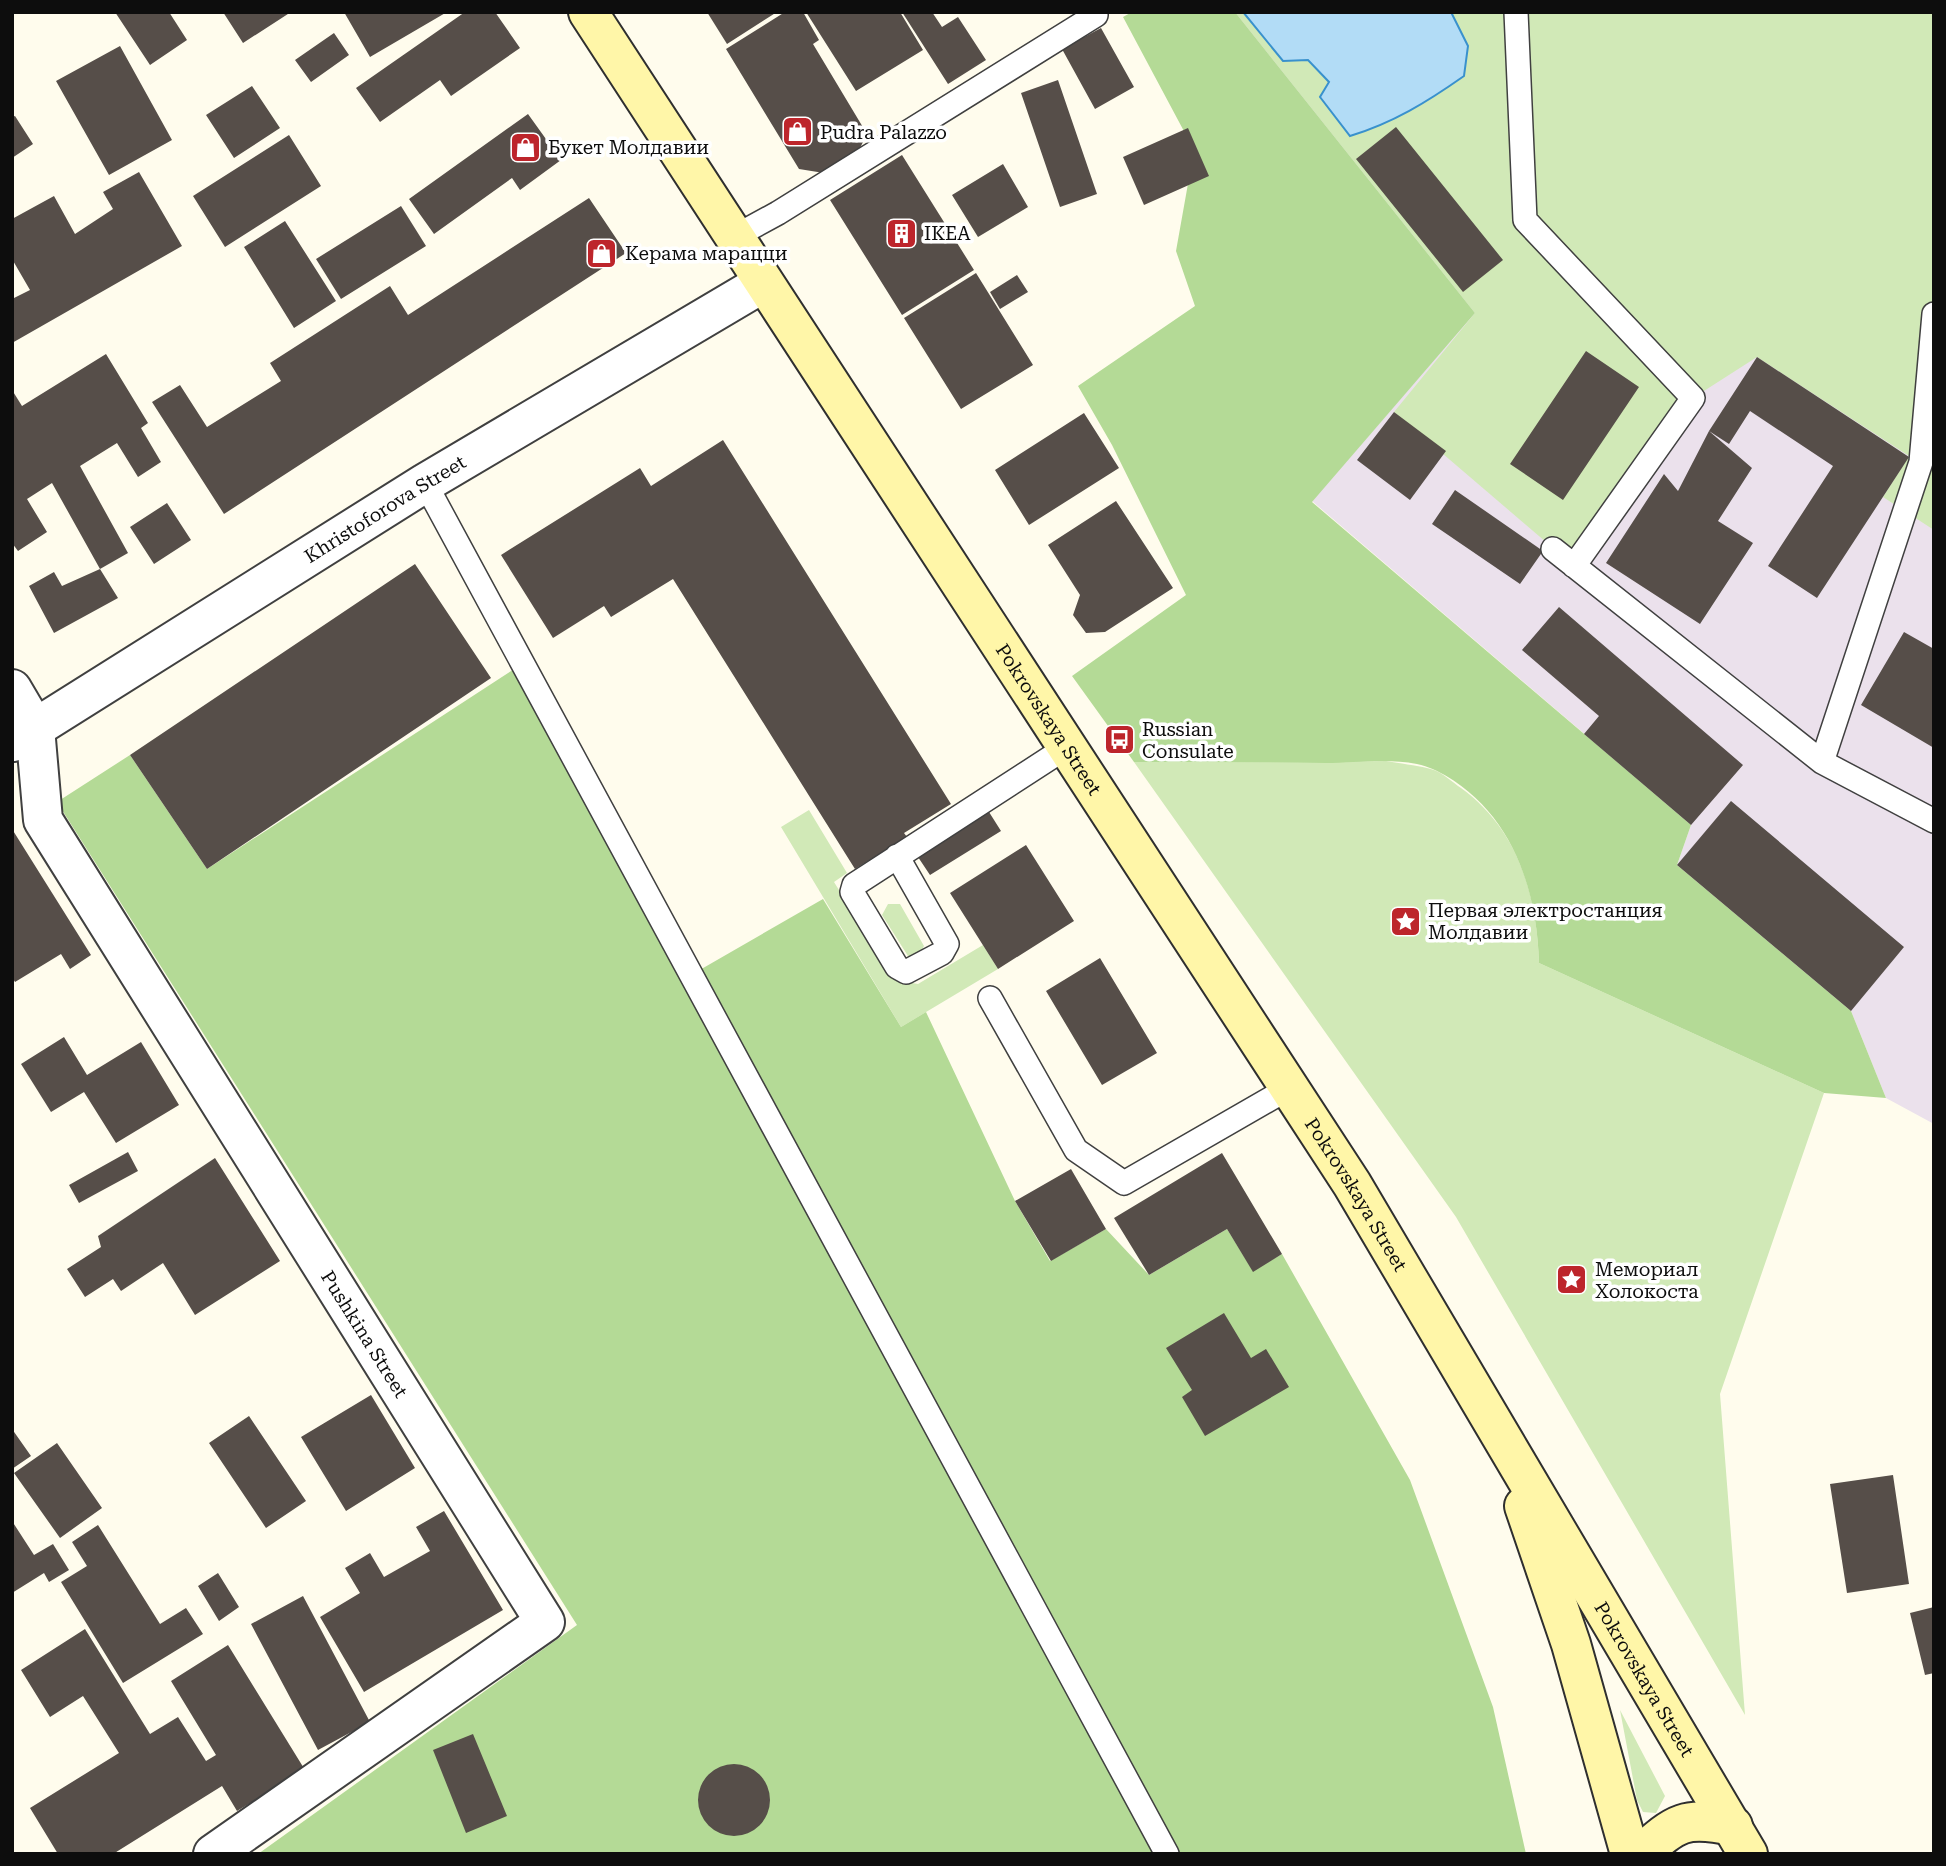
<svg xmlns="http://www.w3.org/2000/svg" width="1946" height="1866" font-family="'Roboto Serif',serif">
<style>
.industrial{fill:#ebe1ec}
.green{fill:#d1e9b7}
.forest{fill:#b4da96}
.water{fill:#b2dcf6;stroke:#3991cd;stroke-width:2}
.building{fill:#564e49}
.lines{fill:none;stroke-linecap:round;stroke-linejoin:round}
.lane-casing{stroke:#404040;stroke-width:26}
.street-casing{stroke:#404040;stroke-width:42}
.secondary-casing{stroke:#2f2f2f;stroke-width:42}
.lane{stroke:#fff;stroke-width:23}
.street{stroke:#fff;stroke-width:38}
.secondary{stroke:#fff6a8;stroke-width:38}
.labels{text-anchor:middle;stroke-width:7;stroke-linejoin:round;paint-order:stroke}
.poi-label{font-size:19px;fill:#0d0d0d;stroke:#fff;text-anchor:start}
.street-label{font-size:19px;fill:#0d0d0d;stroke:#fff}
</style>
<rect width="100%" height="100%" fill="#fffced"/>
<path class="industrial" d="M1235,12H1934V1124L1886,1098L1851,1011L1677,865L1691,825L1312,501L1475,313Z"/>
<path class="green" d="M1235,12H1934V530L1883,497L1909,456L1757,357L1693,398L1574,566L1394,412L1475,313Z
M1386,761C1401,764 1419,765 1434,770C1443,773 1452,782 1461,788C1518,829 1537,895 1539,963L1824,1093L1720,1394L1745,1715L1456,1217L1134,762Z
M809,810L847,873L834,882L895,980L918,984L983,945L998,969L901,1027L781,827Z
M888,904H900L924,946L918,958L908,956L882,915Z
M1620,1710L1665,1796L1656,1813L1643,1812L1637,1800Z"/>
<path class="forest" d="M1132,12H1235L1475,313L1312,502L1691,825L1677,865L1851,1011L1886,1098L1824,1093L1539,963C1537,886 1510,808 1437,771C1406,755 1359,763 1326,763C1262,762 1198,762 1134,762L1072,676L1186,595L1112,445L1078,386L1195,306L1176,251L1194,150L1123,17Z
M522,664L691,975L823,899L901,1027L926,1012L1015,1201L1050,1261L1106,1229L1149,1275L1227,1229L1253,1271L1282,1254L1410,1480L1493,1707L1526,1854H258L577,1625L57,802L130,755L207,869Z"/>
<path class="water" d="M1243,12H1451L1468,46L1464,76C1427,102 1393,123 1350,136L1320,97L1329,82L1308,60L1283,61Z"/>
<path class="building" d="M115,12H169L187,40L150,65Z
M223,12H291L243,43Z
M344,12H447L370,57Z
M465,12H495L520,48L451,96L440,80L380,122L356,88Z
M707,12H777L727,44Z
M785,12H803L819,40L813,44L867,134L858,152L824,173L799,169L726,49Z
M806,12H900L923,50L856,91Z
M902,12H932L942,27L958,17L986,60L948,84Z
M1101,28L1134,87L1095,109L1062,49Z
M334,33L349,55L311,82L295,60Z
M120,46L172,140L109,175L56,81Z
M1058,80L1097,194L1060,207L1021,93Z
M252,86L280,128L234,158L206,115Z
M528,114L561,160L520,190L512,178L434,234L409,199Z
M15,116L33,144L12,158V117Z
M1396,127L1503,260L1463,292L1356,159Z
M1188,128L1209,176L1144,205L1123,157Z
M289,135L321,186L225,247L193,196Z
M902,155L974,270L902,315L830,200Z
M1003,164L1028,207L978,237L952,195Z
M139,172L182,246L12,343V299L30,290L12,259V219L54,196L75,234L113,209L103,192Z
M589,198L626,253L224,514L152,402L180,385L207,427L281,381L270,363L390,286L408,315Z
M401,206L426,246L341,299L316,259Z
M285,221L336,301L294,328L244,247Z
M976,273L1033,365L961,409L904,318Z
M1017,275L1028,292L1000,309L990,292Z
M1586,351L1639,387L1563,500L1510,464Z
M106,354L148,423L141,428L161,462L138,477L117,443L80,466L128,553L100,569L118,598L54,633L29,586L54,572L62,586L100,569L52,483L27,499L47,532L18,551L12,543V390L22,406Z
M1757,357L1909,457L1817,598L1768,566L1833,466L1750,411L1729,444L1709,431L1752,468L1718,521L1753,543L1700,624L1606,563L1664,474L1678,491L1709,431Z
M1394,412L1446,451L1410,500L1357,460Z
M1084,413L1119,468L1029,525L995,470Z
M723,440L951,804L904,833L907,837L855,869L673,579L611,617L604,606L553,638L501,555L640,468L651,486Z
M1455,490L1543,551L1520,584L1432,524Z
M1116,501L1173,588L1105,632L1086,633L1073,615L1080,595L1048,545Z
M167,503L191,540L154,564L130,527Z
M415,564L491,678L207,869L130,755Z
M1559,607L1743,765L1691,825L1584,734L1599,716L1522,650Z
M1904,632L1934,649V748L1861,705Z
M1731,801L1904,947L1851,1011L1677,865Z
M989,812L1001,831L930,875L918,857Z
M12,829L91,955L70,969L61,954L15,982L12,977Z
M1026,845L1074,921L998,969L950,893Z
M1100,958L1157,1053L1102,1085L1046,991Z
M64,1037L87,1075L141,1042L179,1105L116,1143L84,1092L51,1112L21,1064Z
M128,1152L138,1171L79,1203L69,1185Z
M1222,1153L1282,1254L1253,1272L1227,1229L1149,1275L1114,1218Z
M215,1158L280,1261L195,1315L163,1263L121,1291L113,1279L85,1297L67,1269L101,1247L98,1236Z
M1071,1169L1106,1229L1051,1261L1015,1201Z
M1224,1313L1251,1358L1266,1349L1289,1387L1205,1436L1182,1397L1192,1390L1166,1348Z
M371,1395L415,1468L346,1511L301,1437Z
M249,1416L306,1501L266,1528L209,1443Z
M12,1429L31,1456L12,1469Z
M57,1443L102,1508L60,1538L14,1473Z
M1893,1475L1909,1584L1847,1593L1830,1484Z
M444,1511L503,1610L364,1692L320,1617L360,1593L345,1568L370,1553L384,1577L430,1551L416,1527Z
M12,1521L34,1555L53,1544L69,1570L49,1582L44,1573L12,1593Z
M98,1525L160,1624L186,1608L203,1634L123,1683L61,1582L87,1566L72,1542Z
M218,1573L239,1607L219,1621L198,1586Z
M303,1596L370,1722L318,1750L251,1624Z
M1934,1607V1673L1925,1675L1910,1613Z
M85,1629L150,1734L178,1717L206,1761L216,1755L171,1681L228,1645L305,1770L237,1811L222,1786L113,1854H58L30,1808L119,1753L83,1696L50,1717L21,1670Z
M473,1734L507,1816L466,1833L433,1750Z
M698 1800a36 36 0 1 1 72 0a36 36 0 1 1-72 0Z"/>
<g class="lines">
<defs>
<path id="lane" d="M1516,12L1525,220L1693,398L1574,566
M734,237L778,213L1096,15
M425,483L1167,1854
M1553,549L1822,762L1934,821
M1822,762L1921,462L1934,314
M897,856L947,944L942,953L906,972L897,967L852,892L854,885L1067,747
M990,998L1076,1150L1124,1183L1289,1088"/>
<g id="street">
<path id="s1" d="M12,689L35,728L43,820L545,1622L213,1854"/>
<path id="s2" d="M13,742L425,483L763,283"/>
</g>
<g id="secondary">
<path id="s3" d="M588,12L1352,1184L1748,1854"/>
<path d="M1524,1506L1571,1644L1630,1854"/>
<path d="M1641,1854C1677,1822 1684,1816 1733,1826"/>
</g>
</defs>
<use href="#lane" class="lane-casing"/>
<use href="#street" class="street-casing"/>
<use href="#secondary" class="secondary-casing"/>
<use href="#lane" class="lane"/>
<use href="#street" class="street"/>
<use href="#secondary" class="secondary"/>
</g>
<defs>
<symbol id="shop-square" viewBox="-11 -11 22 22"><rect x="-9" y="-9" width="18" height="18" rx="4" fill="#bd252b" stroke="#fff"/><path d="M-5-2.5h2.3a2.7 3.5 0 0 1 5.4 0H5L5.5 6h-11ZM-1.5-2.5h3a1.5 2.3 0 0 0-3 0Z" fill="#fff"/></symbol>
<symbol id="building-square" viewBox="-11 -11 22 22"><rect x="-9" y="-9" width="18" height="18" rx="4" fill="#bd252b" stroke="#fff"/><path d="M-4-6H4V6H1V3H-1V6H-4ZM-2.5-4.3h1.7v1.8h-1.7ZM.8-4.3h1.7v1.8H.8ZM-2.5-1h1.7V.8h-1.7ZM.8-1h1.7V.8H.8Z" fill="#fff"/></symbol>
<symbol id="bus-square" viewBox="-11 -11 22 22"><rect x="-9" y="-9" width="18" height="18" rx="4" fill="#bd252b" stroke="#fff"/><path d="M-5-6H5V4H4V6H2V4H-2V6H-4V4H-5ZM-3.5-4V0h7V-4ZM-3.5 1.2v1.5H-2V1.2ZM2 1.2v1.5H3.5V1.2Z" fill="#fff"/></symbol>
<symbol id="sight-square" viewBox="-11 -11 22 22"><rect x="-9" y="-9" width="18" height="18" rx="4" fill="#bd252b" stroke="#fff"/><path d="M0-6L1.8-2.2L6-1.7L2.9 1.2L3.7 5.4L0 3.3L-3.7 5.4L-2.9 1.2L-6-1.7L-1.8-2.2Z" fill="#fff"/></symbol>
</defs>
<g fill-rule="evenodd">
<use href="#shop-square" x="780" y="114" width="35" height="35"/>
<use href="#shop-square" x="508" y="130" width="35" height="35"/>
<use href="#building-square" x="884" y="216" width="35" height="35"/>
<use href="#shop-square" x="584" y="236" width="35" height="35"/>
<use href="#bus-square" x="1102" y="722" width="35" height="35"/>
<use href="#sight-square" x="1388" y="904" width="35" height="35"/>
<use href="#sight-square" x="1554" y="1262" width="35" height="35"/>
</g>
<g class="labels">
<g class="poi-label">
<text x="820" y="139">Pudra Palazzo</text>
<text x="548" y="154">Букет Молдавии</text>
<text x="924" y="240">IKEA</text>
<text x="625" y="260">Керама марацци</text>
<text x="1142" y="736">Russian<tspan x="1142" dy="22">Consulate</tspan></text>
<text x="1428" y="917">Первая электростанция<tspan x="1428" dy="22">Молдавии</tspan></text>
<text x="1595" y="1276">Мемориал<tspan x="1595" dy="22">Холокоста</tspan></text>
</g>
<g class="street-label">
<text dy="7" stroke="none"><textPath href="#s2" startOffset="439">Khristoforova Street</textPath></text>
<text dy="7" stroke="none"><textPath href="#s3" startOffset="844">Pokrovskaya Street</textPath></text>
<text dy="7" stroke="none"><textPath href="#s3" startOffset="1410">Pokrovskaya Street</textPath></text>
<text dy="7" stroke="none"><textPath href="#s1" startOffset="744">Pushkina Street</textPath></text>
<text dy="7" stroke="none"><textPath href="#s3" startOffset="1974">Pokrovskaya Street</textPath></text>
</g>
</g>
<rect width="1946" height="1866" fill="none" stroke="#0d0d0d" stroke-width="28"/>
</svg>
